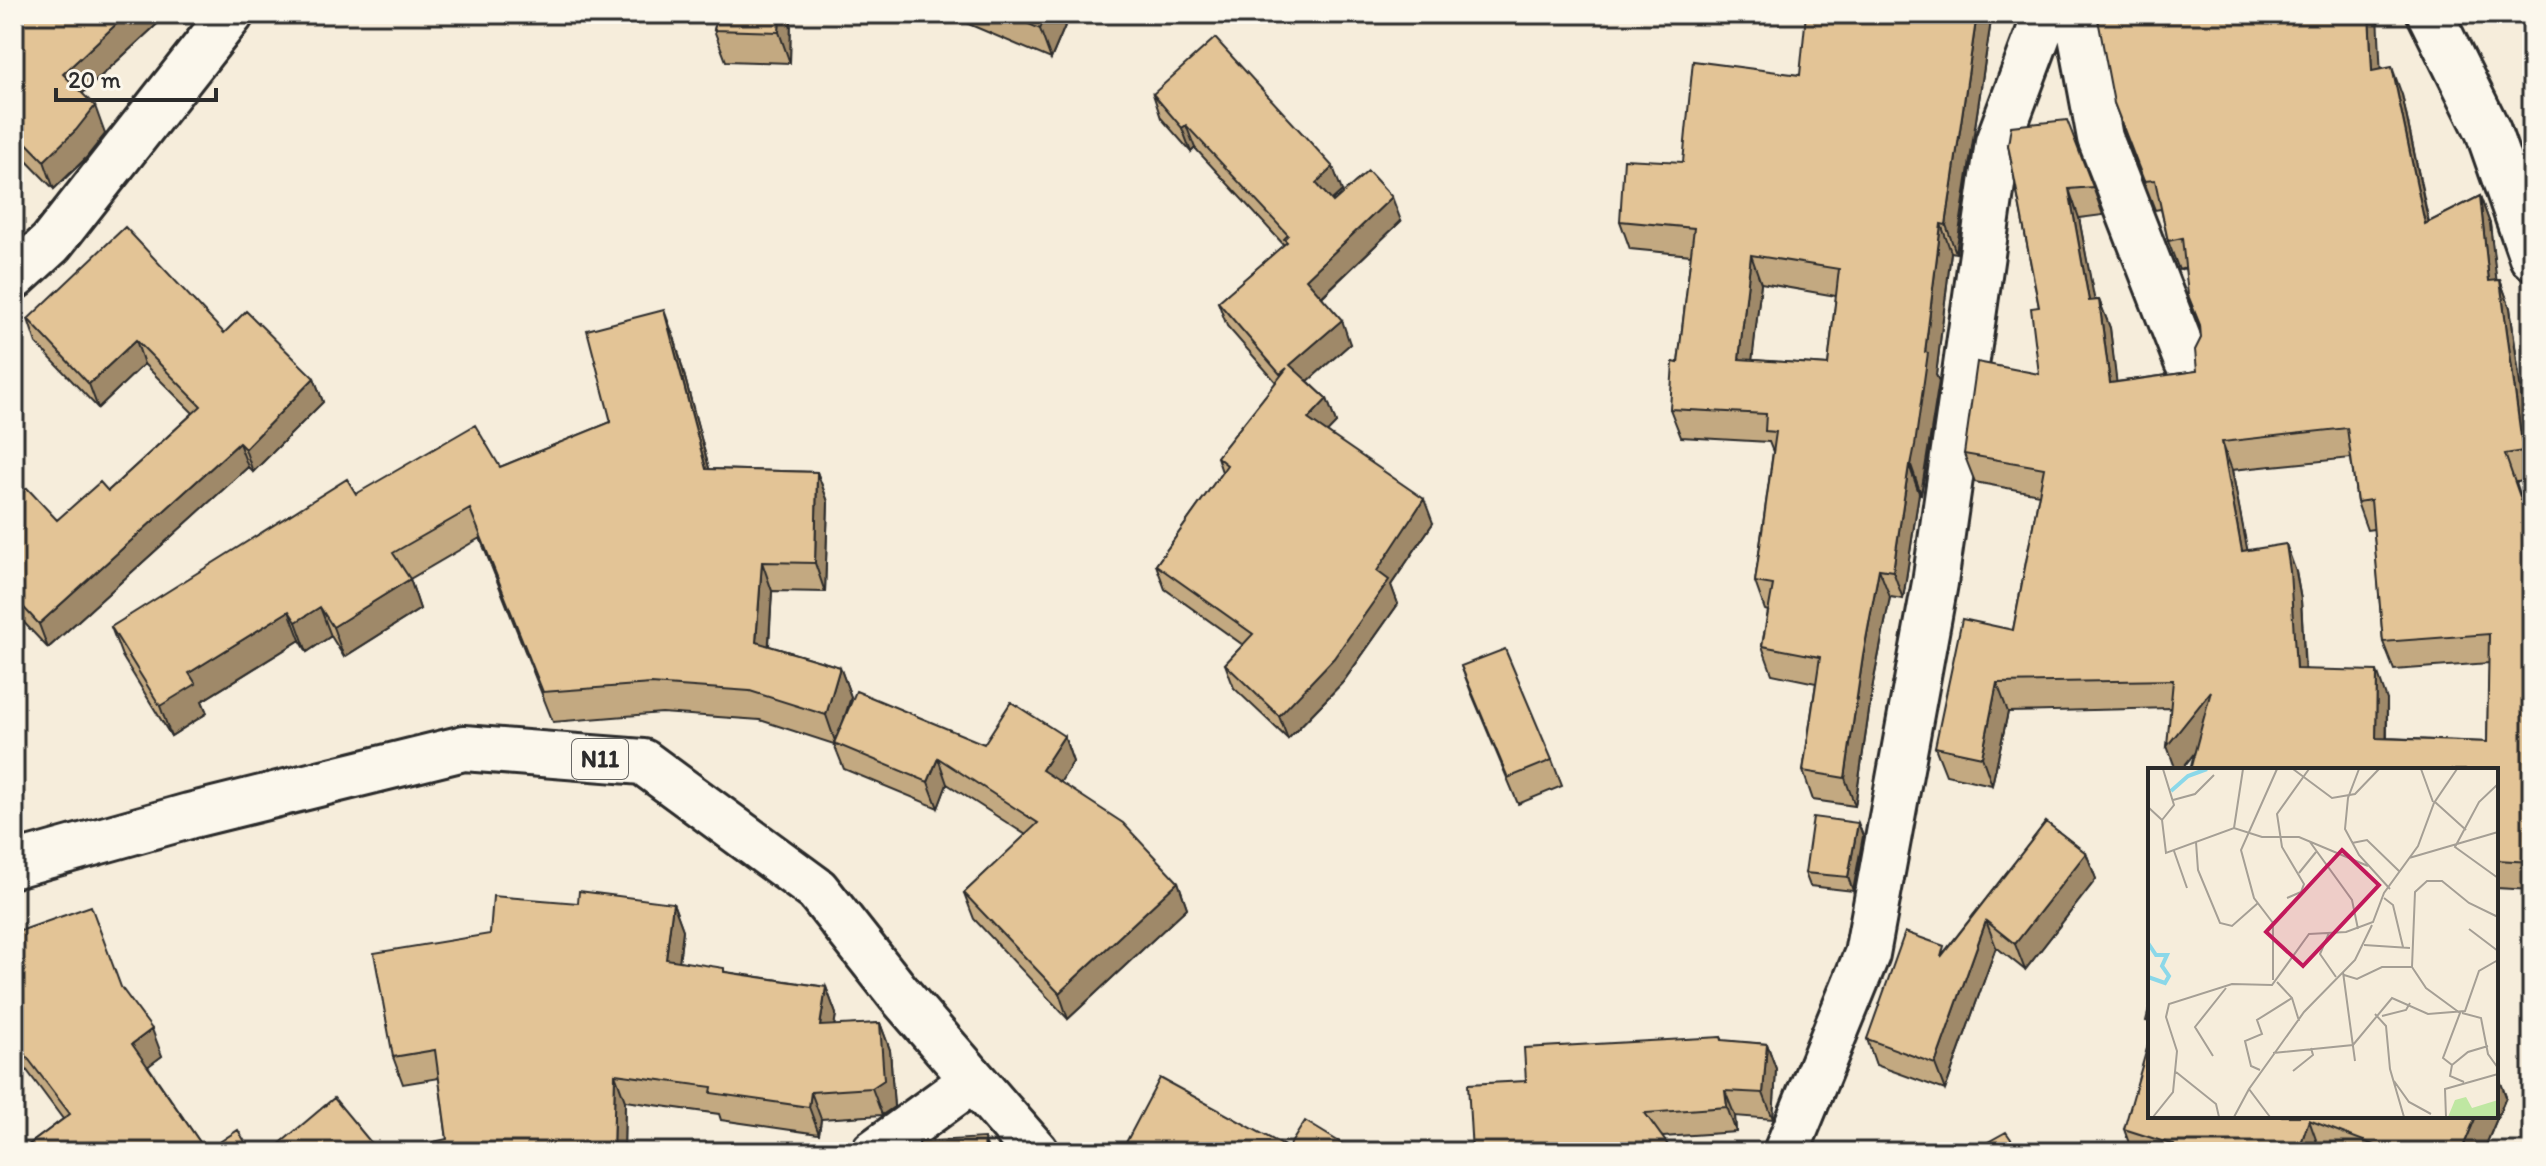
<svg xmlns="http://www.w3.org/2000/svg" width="2546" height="1166" font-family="Itim,sans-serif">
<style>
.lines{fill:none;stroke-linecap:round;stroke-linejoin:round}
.street-casing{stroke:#2b2b2b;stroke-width:50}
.secondary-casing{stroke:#2b2b2b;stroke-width:50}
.highway-casing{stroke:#2b2b2b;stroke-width:50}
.street{stroke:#fbf7ec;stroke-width:44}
.secondary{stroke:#fbf7ec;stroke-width:44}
.highway{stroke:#fbf7ec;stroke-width:44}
.wall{fill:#c3a981;stroke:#2b2b2b;stroke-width:2;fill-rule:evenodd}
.shaded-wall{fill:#9f8969;stroke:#2b2b2b;stroke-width:2}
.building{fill:#e3c496;stroke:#2b2b2b;stroke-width:2;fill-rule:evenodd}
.labels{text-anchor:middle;stroke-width:7;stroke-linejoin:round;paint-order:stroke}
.shield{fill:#fbf7ec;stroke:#696865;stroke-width:2}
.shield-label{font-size:24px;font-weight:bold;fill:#2b2b2b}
.inset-river{fill:none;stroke:#8bd8e9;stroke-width:4}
.inset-road{fill:none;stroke:#a59f95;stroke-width:2}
.view{fill:#c2185b;fill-opacity:0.15;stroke:#c2185b;stroke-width:4}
.inset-edge{fill:none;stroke:#2b2b2b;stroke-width:4}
</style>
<rect width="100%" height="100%" fill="#f6eddb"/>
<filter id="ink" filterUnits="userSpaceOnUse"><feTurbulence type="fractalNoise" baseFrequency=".0125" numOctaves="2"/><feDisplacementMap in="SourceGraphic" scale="16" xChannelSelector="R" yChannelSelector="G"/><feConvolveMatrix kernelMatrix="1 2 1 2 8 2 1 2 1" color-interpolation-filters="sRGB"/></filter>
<g filter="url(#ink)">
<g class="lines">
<defs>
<path id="street" d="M2077,14L2100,138L2187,362
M874,1152L973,1080
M1786,1152L1867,954L1935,583L1998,142L2046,14"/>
<path id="secondary" d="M2430,14L2488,131L2532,257
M14,277L51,243L231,14"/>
<path id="highway" d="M14,865L189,816L464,748L643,762L817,890L899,994L1036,1152"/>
</defs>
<use href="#street" class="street-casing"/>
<use href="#secondary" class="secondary-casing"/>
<use href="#highway" class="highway-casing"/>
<use href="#street" class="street"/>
<use href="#secondary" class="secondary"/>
<use href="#highway" class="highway"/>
</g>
<path class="wall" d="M14,14H168L82,94L105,134L86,158L54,189L14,148Z
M718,14H791L790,63L726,61L714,30Z
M945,14H1070L1051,59Z
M1992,14L1956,253L1951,252L1936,375L1939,381L1925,473L1921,494L1919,493L1903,599L1890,597L1873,684L1855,806L1813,800L1803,771L1816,683L1772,674L1762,646L1768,611L1765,610L1755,582L1773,452L1769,442L1681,437L1670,409L1678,363L1691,255L1630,249L1620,221L1683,162L1800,75ZM1761,283L1836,296L1828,365L1752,360Z
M2380,69L2402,95L2429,222L2480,196L2490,224L2496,280H2500L2510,308L2532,471V480L2516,482L2532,529V890L2496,888V770L2194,753L2181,770H2176L2171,708L2008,712L1992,785L1946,775L1935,747L2013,630L2039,494L1975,482L1964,454L2039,374V307L2008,145L2093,187L2103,215L2079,218L2094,300H2099L2110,328L2116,382L2197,371L2201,338L2200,327L2185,268L2179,270L2168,241L2161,209L2155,210L2114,103ZM2351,458L2357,502L2367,530L2374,529L2383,642L2394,670L2489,663L2487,742L2387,738V700L2305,669L2301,600L2296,572L2247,550L2232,470Z
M1153,94L1342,191L1332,200L1333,202L1401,221L1322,297L1350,344L1308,381L1327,399L1336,423L1327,432L1433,523L1391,585L1398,604L1343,682L1288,739L1234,688L1225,664L1243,645L1165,589L1156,565L1222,472L1217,457L1276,382L1227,326L1218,302L1284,245L1195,148L1191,152L1161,118Z
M28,319L224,333L314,378L323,402L253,472L248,467L48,648L14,612V500L57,520L108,491L193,413L144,364L98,408L36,343Z
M675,340L709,469L817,472L828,502L825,592L772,591L769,646L840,667L851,697L845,717L984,744L1064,736L1073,762L1060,782L1178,882L1187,908L1068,1019L974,919L964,893L1026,835L947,784L938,808L844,769L834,744L760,720L662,713L553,722L480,538L410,579L420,609L344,657L331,636L307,652L300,640L202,701L207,713L171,736L122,656L111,627L356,494L500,467L611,422Z
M1461,666L1552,760L1562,786L1518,804L1471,692Z
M2046,822L2086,853L2096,879L2025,970L1996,947L1945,1090L1876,1065L1867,1039L1945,951Z
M1858,823L1863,836L1853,891L1810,886L1805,873Z
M578,903H673L683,930L679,961L726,972L826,987L836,1014L834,1026L880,1023L890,1050L894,1107L882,1115L821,1119L819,1134L721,1120L719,1114L625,1101L624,1152H435L447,1139L439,1078L403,1084L393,1057L490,934Z
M14,933L121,988L162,1056L148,1066L206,1151L251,1152H19L63,1119L14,1053Z
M1721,1037L1723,1041L1767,1044L1776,1069L1773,1119L1735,1116L1736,1132L1663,1137L1526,1081Z
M2496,1069L2506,1097L2483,1152H2329L2319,1148L2318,1152H2132L2124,1129L2150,1116Z"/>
<path class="shaded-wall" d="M127,14H168L73,102L63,74Z
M780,14H791L790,63L779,32Z
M1046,14H1070L1051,59L1040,29Z
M1977,14H1992L1956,253L1946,225Z
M2369,14H2378L2382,99L2372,71Z
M2392,67L2402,95L2435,253L2425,224Z
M95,106L105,134L86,158L54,189L44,161Z
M1186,125L1195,148L1191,152L1182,128Z
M1333,167L1342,191L1324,207L1316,183Z
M2069,189L2079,218L2100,329L2089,301Z
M2480,196L2490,224L2500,310L2489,281Z
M1392,197L1401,221L1315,303L1306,279Z
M1941,224L1951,252L1936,375L1939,381L1921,494L1911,465Z
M1751,255L1761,283L1749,388L1739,359Z
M2500,280L2510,308L2532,476L2523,451Z
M2099,300L2110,328L2120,411L2110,383Z
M664,310L675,340L717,498L706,469Z
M1342,320L1350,344L1299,389L1290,365Z
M136,340L144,364L98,408L89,384Z
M314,378L323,402L253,472L245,449Z
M1327,399L1336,423L1317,443L1308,419Z
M2222,442L2232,470L2253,579L2242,551Z
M239,443L248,467L48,648L39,624Z
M1909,465L1919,493L1903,599L1893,571Z
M817,472L828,502L825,592L815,563Z
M1424,499L1433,523L1391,585L1398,604L1343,682L1288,739L1279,716Z
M2286,544L2296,572L2301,600L2306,698L2296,669Z
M762,562L772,591L767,672L756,642Z
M1879,569L1890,597L1873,684L1855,806L1845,778L1863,656Z
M410,579L420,609L344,657L333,627Z
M320,607L331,636L307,652L296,622Z
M289,611L300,640L202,701L207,713L171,736L160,706L189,673Z
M840,667L851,697L836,744L826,715Z
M2377,671L2387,700L2386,766L2376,738Z
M1997,683L2008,712L1992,785L1982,757Z
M2211,691L2221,719L2181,770H2176L2167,746Z
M1064,736L1073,762L1052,796L1042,770Z
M938,758L947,784L938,808L928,782Z
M1858,823L1863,836L1853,891L1848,877Z
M2086,853L2096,879L2025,970L2015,944Z
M1178,882L1187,908L1068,1019L1059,993Z
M673,903L683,930L676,986L666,959Z
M1986,921L1996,947L1945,1090L1935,1064Z
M826,987L836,1014L830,1053L820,1026Z
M880,1023L890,1050L894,1107L882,1115L872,1088Z
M152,1029L162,1056L142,1071L132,1044Z
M1767,1044L1776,1069L1773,1119L1763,1093Z
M2496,1069L2506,1097L2483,1152H2461L2476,1116H2496Z
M615,1074L625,1101L624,1152H613Z
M1725,1091L1735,1116L1736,1132L1727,1107Z
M811,1092L821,1119L819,1134L809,1107Z
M2309,1120L2319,1148L2318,1152H2298Z
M984,1138L989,1152H985Z
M2015,1145L2018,1152H2007Z"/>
<path class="building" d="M14,14H127L63,74L95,106L76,130L44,161L14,130Z
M718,14H780L779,32L714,30Z
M1006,14H1046L1040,29Z
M1806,14H1977L1946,225L1941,224L1925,352L1928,353L1915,445L1911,465H1909L1893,571L1879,569L1863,656L1845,778L1803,771L1820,657L1762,646L1773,585L1755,582L1776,432L1765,431L1766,414L1670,409L1673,362L1678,363L1694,228L1620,221L1624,159L1683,162L1693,61L1800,75ZM1751,255L1839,269L1828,365L1739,359Z
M2097,14H2369L2372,71L2392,67L2425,224L2480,196L2489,281L2500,280L2523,451L2505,454L2532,531V862L2496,860V770H2190L2211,691L2167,746L2173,680L1997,683L1982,757L1935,747L1962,619L2013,630L2044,468L1964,454L1977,362L2039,374L2031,308L2039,307L2008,145L2011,126L2067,120L2093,187L2069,189L2089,301L2099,300L2110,383L2197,371L2195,350L2201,338L2200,325L2188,295L2182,238L2168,241L2155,180L2144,181L2114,103ZM2347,428L2357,502L2371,500L2383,642L2489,634L2487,742L2376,738L2377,671L2296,669L2290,571L2286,544L2242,551L2222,442Z
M1215,38L1333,167L1316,183L1333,202L1368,171L1392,197L1306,279L1342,320L1290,365L1327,399L1308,419L1424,499L1377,571L1389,580L1334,658L1279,716L1225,664L1253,634L1156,565L1227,465L1217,457L1287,368L1280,374L1218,302L1287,242L1284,239L1288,235L1186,125L1182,128L1153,94Z
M125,227L224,333L246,311L314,378L245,449L239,443L39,624L14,597V500L27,488L57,520L100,482L108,491L201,406L136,340L89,384L28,319Z
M664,310L706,469L817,472L815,563L762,562L756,642L840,667L826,715L750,691L651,684L543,692L470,509L393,553L410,579L333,627L320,607L296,622L289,611L189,673L196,684L160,706L111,627L347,479L356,494L475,425L500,467L611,422L587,330Z
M1505,649L1552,760L1508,778L1461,666Z
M856,691L984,744L1011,702L1064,736L1042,770L1123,823L1178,882L1059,993L964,893L1038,823L938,758L928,782L834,743Z
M1813,817L1858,823L1848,877L1805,873Z
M2046,822L2086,853L2015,944L1986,921L1935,1064L1867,1039L1905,932L1944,946L1941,957Z
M579,891L673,903L666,959L724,968V972L826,987L820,1026L880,1023L884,1080L872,1088L811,1092L809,1107L711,1093L712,1087L615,1074L613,1152H435L433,1142L447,1139L435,1050L393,1057L374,953L490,934L493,896L578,903Z
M91,906L121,987L152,1029L132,1044L206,1151L238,1130L251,1152H19L70,1114L14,1040V933Z
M2150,1005V1022L2146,1021Z
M1721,1037L1722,1040L1767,1044L1763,1093L1725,1091L1727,1107L1645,1113L1673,1152H1472L1468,1084L1526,1081L1524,1048Z
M2150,1038V1116H2476L2461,1152H2392L2309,1120L2298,1152H2172L2174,1145L2124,1129Z
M1160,1078L1288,1148L1305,1121L1346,1146L1342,1152H1121Z
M334,1098L378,1151L377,1152H270Z
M2006,1132L2015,1145L2007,1152H1970Z
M984,1138L985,1152H920L919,1142Z
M1404,1148L1440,1152H1404Z"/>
</g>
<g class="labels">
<rect class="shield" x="572" y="739" width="56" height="40" rx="6"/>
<g class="shield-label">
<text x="600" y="767">N11</text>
</g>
</g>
<g transform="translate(2148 768)">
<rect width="350" height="350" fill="#f6eddb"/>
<path d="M318,329L324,340L350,332V349H300L307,332Z" fill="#bfe7a2"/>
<path class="inset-river" d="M23,23L40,8L59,1M0,175L8,187H19L14,198L21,208L17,215L0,209"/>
<path class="inset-road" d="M145,1L184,30L207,26L231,1M211,1L200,30L197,61L211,87L242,121M273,1L285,34M350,16L331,34L307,79L350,110M25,32L47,26L66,7M287,34L318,62M0,39L14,52L18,85L86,60L114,69H151L220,98M14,52L26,37L15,1M86,60L95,1M48,74L50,102L72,155L84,158L110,135M162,74L204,132L210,161M204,75L219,72L251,103M26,83L39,120M261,90L350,64M151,105L168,84M139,130L153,124L156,116L134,79L129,46L161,1M236,130L245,137L255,179M321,161L350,183M181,165L172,186L188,209M216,177L262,180M195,204L207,293M196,207L209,211L234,199H264M125,212V155L106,130L93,82L129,1M129,214L144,230L151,253M314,245L333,250L340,286L350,300M227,246L238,258L242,301L256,349M234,248L258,242L262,235M125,285L205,277L244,230L280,246L317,243L331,203L350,192M65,288L47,259L78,220M304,297L295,290L312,245L278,220L264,199L267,124L279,113H294L321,135L350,149M112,302L103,298L97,273L114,266L109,252L144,230M145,303L165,287L163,280M28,304L68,336L71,349M246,313L261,334L283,346M316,314L302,308L304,297L320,284L340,278M5,349L25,324L29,283L18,249L21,236L84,216L124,217L161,166L198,164L225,154L236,125L270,78L286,35L309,1M86,349L101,321M122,349L101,321L156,244L207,192L224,157M298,349L297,321L350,306"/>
<path class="view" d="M194,82L231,117L155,198L118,164Z"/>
<rect width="350" height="350" class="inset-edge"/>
</g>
<rect width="2546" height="1166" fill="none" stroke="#fbf7ec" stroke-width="48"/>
<rect x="24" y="24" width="2498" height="1118" fill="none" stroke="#2b2b2b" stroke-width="3" filter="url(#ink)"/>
<path d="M56 88v12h160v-12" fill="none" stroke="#2b2b2b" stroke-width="4"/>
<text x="68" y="88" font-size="24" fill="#2b2b2b" stroke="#fbf7ec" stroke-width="6" paint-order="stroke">20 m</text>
</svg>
